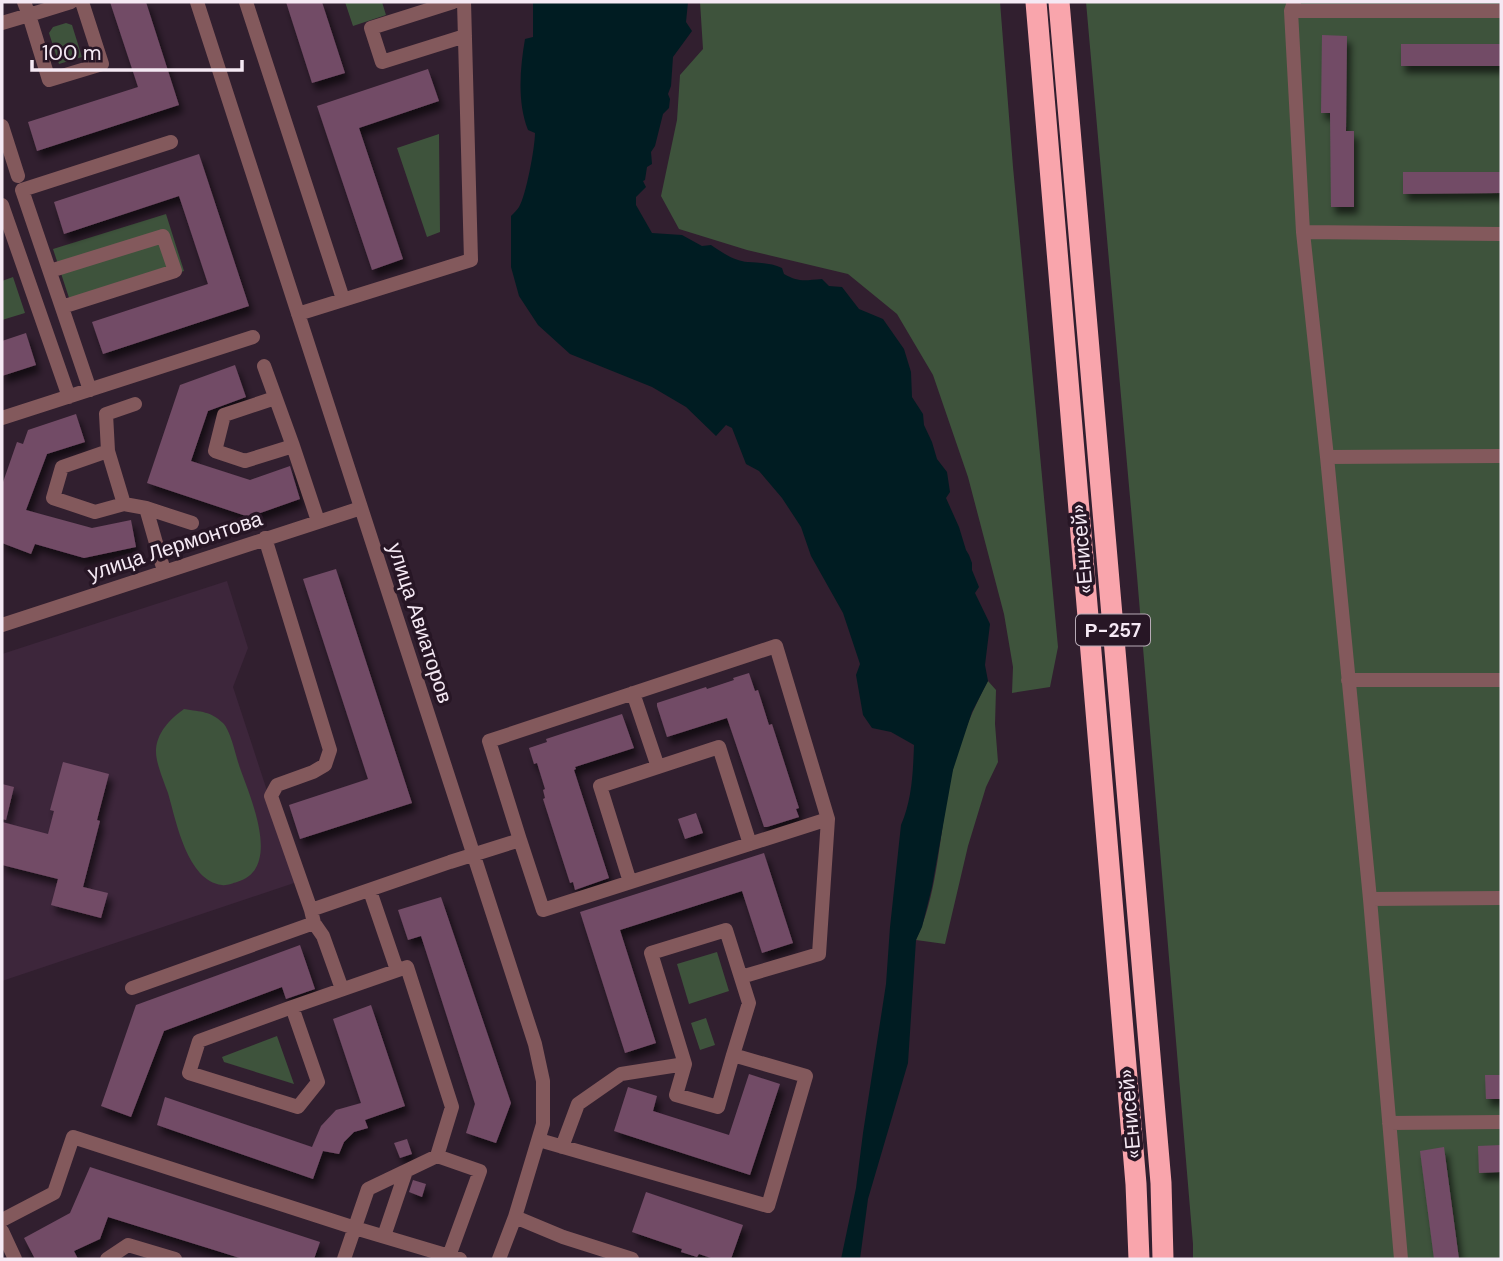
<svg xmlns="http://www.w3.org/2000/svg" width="1503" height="1261" font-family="'DM Sans',sans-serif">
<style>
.built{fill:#3d263b}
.green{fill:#3e533c}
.water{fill:#001c22}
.building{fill:#724b66;filter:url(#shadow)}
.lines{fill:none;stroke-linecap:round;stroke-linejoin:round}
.minor{stroke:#83595c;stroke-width:14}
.highway{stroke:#f9a5ac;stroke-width:21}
.labels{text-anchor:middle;stroke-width:7;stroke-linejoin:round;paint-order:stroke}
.shield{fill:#271625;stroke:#b7aab6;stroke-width:2}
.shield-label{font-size:19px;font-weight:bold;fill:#f5e9f4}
.street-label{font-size:21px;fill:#f5e9f4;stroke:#271625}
</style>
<defs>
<filter id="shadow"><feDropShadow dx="4" dy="7" stdDeviation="3.5" flood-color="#0009"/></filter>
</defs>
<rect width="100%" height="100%" fill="#311f2f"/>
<path class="built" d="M227,581L248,648L233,687L297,882L2,981V654Z"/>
<path class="green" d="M345,2H382L386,15L353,26Z
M700,2H1000L1013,167L1058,647L1050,687L1012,693L1013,667L1004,614L968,477L933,375L897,314L848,274L747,250L679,229L661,196L677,120L680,75L703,49Z
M1086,2H1501V1259H1193V1244L1137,576Z
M66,23L72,25L82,57L59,64L49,33L53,27Z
M439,134L440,232L427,237L397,148Z
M166,214L184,271L73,310L53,249Z
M13,277L25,313L2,320V281Z
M988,681L996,690L995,724L998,762L986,787L968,846L945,944L916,940C936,898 939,844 947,798C953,757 968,718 988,681Z
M184,709C202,712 210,711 223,723C231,731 236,757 240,768C250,797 283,869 237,882C233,883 226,886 222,885C187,881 176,820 168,793C164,782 156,763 156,752C156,733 170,719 184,709Z
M717,952L729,991L689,1004L677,964Z
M706,1018L715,1045L700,1050L691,1023Z
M277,1036L294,1084L224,1062L222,1057Z"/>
<path class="water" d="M533,2H688L686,22L692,31L673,57L671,86L668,94L670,99L669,108L663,114L655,146L651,152L652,164L647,167L645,180L643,181L646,187L636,197V205L652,233L682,235L702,246L711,245C723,253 734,261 748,262C760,263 771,263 782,268L784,274C800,283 805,280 822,279L829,286L842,287L859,309L883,319L904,349L911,372L912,397L923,414L924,425L932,442L937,459L947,472L950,492L946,498L959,527L966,550L969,555L972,563V570L979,587L975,593L990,624L985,665L988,681L972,712L953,770L932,887L922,927L916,940L908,1063L868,1199L860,1259H841L856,1188L863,1133L886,984L890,927L901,825C912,800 913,772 914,745L891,732L872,728L863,715L856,675L860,664L843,613L811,556L801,527L782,498L759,471L746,464L732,428L726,425L716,436L686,407L652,387L570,354L538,325L519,296L511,267V216C514,213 517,210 519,207C526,196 535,147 535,133L528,130C517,102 520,68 525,39L533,37Z"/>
<path class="building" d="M110,2H146L179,105L37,151L28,122L138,87Z
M286,2H322L345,73L312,83Z
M1322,35L1347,36L1346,131H1354V207H1331L1330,113H1321Z
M1401,44H1501V66H1401Z
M428,69L439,101L359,128L403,259L372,270L317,106Z
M199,154L249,306L103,354L92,322L208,284L179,196L64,234L54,202Z
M1403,172H1501V193L1403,194Z
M26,333L36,365L2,376V341Z
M235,365L246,397L208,411L191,461L250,480L290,466L300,499L249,517L147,483L180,385Z
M76,414L85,442L47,454L26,510L92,528L131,520L136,547L84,558L35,544L31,554L2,543V485L17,442L23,444L28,430Z
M336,569L412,803L300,839L289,805L368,779L303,579Z
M749,673L755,691L758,690L769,725L772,724L799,808L796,809L799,817L767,827H764L727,718L667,737L657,706V703L706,687L707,689L734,680L733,678Z
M622,714L634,748L575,767L576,769L574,770L609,878L575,890L573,882L570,883L543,799L545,798L543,790L545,789L537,763L534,764L529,748L547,742L546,739Z
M63,762L109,774L97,820L100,821L83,887L108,893L101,918L51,905L58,879L2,865V822L48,834L54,811L50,810Z
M2,784L14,787L6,820L2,819Z
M696,813L703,833L685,839L678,819Z
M764,853L793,943L762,953L742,891L620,930L656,1043L625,1053L580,912Z
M441,897L511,1103L496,1143L466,1133L475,1104L421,936L408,940L398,910Z
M300,945L315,989L286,999L282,987L164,1031L131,1117L101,1106L136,1005Z
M371,1005L405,1106L365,1120L368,1128L354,1132L344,1142L339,1154L323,1151L313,1179L157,1125L165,1097L312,1147L321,1126L336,1110L361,1103L333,1019Z
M749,1074L780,1084L750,1175L614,1131L628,1087L657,1096L653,1111L729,1135Z
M1485,1075H1501V1099H1486Z
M407,1139L412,1154L400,1158L394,1143Z
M1501,1145V1172L1479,1173L1478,1146Z
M1444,1147L1459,1259H1434L1420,1151Z
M90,1167L320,1242L314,1259H243L108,1217L100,1239L74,1251L78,1259H35L24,1238L70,1213Z
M413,1180L426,1184L422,1197L409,1192Z
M646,1192L743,1225L731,1259H714L699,1254L697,1257L681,1252L682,1249L632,1232Z"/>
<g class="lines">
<path class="minor" d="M71,2L29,15L49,80L102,64L82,2
M197,2L535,1044L543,1081V1124L515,1217L499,1259
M246,2L343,299
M453,2L371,28L382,62L465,36
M1294,2L1291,11L1303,232L1327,457L1370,899L1401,1259
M1291,11H1501
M2,23L29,15L24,2
M2,126L18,176
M2,205L69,397
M1303,232L1501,234
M50,271L163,236L175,271L62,307
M298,314L471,260L464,2
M264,366L293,446L245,461L215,451L224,415L275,398
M90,390L22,190L171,142
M135,404L106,414L108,451L62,467L53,498L95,512L124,504L146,508L164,571
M2,418L253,337
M293,446L318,521
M108,451L124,504
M1327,457L1501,456
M146,508L192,523
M265,538L330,750L325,765L313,772L277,785L271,796L311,910
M2,625L361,508
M1348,680H1501
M633,693L658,767
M520,840L489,741L776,646L828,819L819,954L741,977
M630,882L600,786L719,747L750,844
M370,891L397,970
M1370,899L1501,898
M314,923L323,936L342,989
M132,988L314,923L311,910L450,862L520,840L543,910L828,819
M292,1007L199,1041L189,1073L298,1107L318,1082L292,1007L407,967L452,1107L437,1156
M685,1064L651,953L726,930L749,1003L733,1055
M1389,1123L1501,1122
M539,1140L768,1206L806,1076L733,1055L718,1107L676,1095L685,1064L621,1074L578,1104L562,1147
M515,1217L563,1237L632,1259
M2,1220L54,1193L73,1137L355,1228L449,1256
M2,1231L15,1259
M384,1236L406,1171
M107,1259L128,1245L175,1259
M344,1259L368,1189L437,1156L480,1171L449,1256L460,1259"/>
<path class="highway" d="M1036,2L1136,1184L1139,1259
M1059,2L1161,1183L1163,1259"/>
</g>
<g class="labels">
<rect class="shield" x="1076" y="614.5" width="74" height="31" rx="5"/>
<g class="shield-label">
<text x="1113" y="637">Р-257</text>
</g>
<g class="street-label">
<text transform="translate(175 546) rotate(-18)" y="7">улица Лермонтова</text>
<text transform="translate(1082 549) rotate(-95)" y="7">«Енисей»</text>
<text transform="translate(420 623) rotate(72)" y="7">улица Авиаторов</text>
<text transform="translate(1130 1114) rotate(-95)" y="7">«Енисей»</text>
</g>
</g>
<rect width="1503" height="1261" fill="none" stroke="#f5e9f4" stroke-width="7"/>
<path d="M32 60v10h210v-10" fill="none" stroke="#f5e9f4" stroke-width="3.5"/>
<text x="42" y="60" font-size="21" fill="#f5e9f4" stroke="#271625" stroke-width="5" paint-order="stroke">100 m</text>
</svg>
